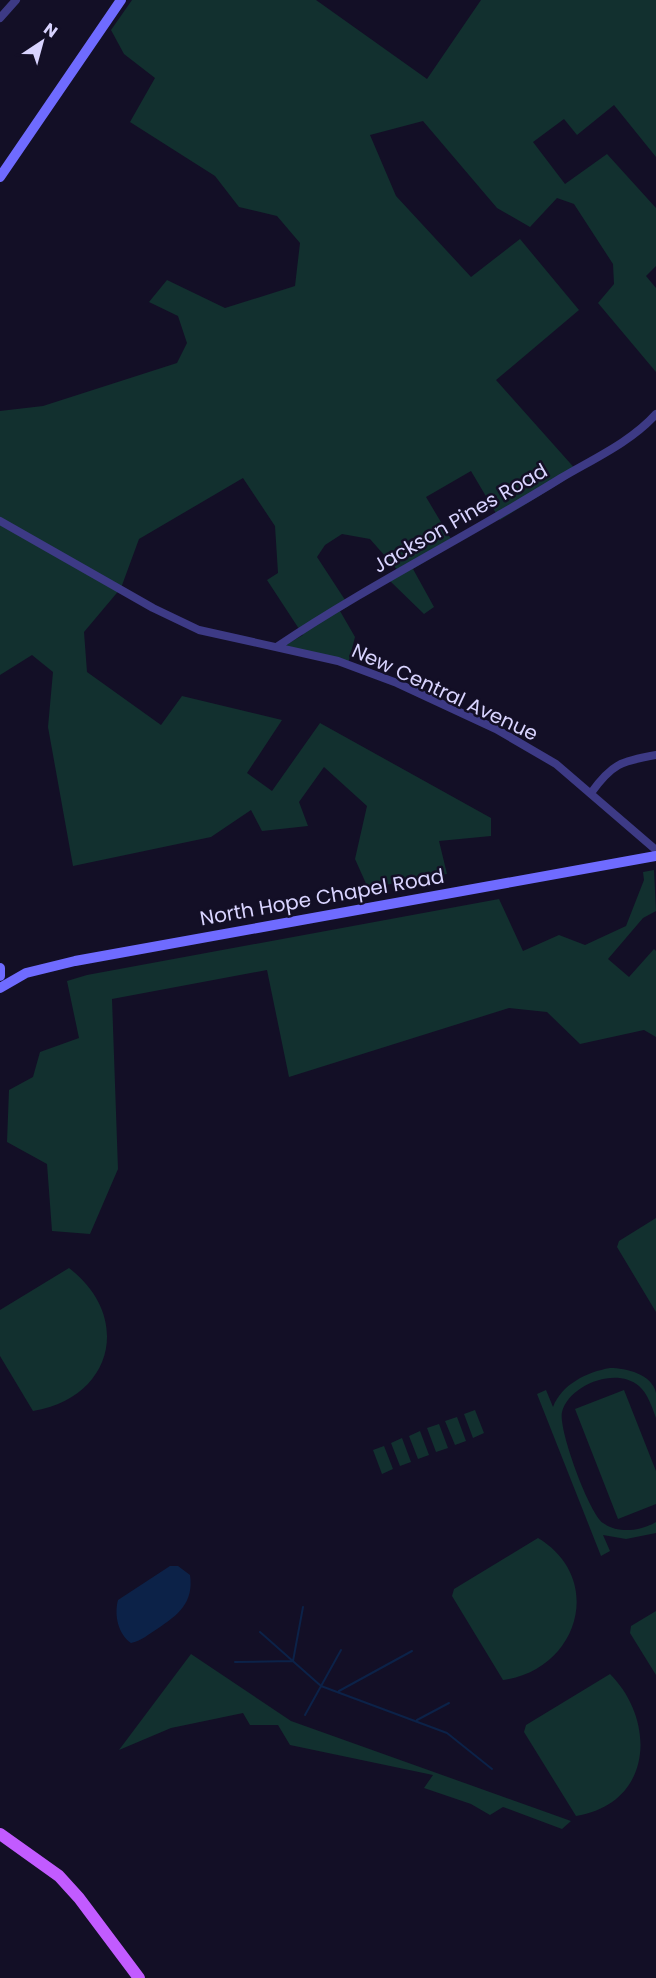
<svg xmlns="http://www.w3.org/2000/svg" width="656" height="1978" font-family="Poppins,sans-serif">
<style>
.green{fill:#12302f}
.water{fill:#0c2248}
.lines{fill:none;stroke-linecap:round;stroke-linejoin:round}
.stream{stroke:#0c2248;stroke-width:2}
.street{stroke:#3d3a85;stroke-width:8}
.secondary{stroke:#6f6bff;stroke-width:10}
.primary{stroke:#c25bff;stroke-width:12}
.labels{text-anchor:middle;stroke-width:5;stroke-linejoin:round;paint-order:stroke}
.street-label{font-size:20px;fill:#d9d4ff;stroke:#130f26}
</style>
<rect width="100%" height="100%" fill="#130f26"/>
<path class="green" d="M132,0H316L427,79L481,0H656V157L614,105L577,135L564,119L533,142L565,184L607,154L656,208V266L646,276L656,288V372L598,303L614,284L613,264L574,204L557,198L530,227L497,208L423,121L370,135L396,196L471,277L520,239L579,310L496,380L578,472L500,520L471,471L426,497L454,544L413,569L434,607L424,614L389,580L400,573L370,539L342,534L325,545L317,557L349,606L340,611L355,637L348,664L280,648L303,635L267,580L278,573L275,526L243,478L139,539L121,588L84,632L87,672L161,725L182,696L282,720L247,773L272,791L320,723L491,818V836L439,841L447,874L368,888L355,859L367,806L324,767L299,802L308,826L262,831L251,810L211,837L73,866L48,727L53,672L32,655L0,675V411L43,406L177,363L187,343L178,316L149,302L167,280L225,308L295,286L300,243L277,216L239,207L215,176L130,122L155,78L124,54L111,30Z
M654,870L656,911L643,918L608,959L629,977L654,949L656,951V1037L644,1030L580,1044L547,1012L509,1008L289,1077L267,970L112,999L118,1169L90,1234L52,1231L47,1164L7,1142L9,1090L33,1077L40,1052L79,1038L67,981L87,975L499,899L523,951L559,935L585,945L626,926L644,880L643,872Z
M656,1218V1312L617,1247L619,1241Z
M69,1268C133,1317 113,1398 33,1411L0,1356V1310Z
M610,1368C626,1368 652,1374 656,1393C656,1400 656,1410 656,1418C652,1407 648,1394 639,1386C616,1366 569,1385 562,1412C558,1429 589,1513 603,1523C618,1534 641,1531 656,1522V1533L626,1539L603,1535L610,1551L601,1556L537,1394L546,1390L553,1407C562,1384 587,1372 610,1368Z
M624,1390L656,1471V1504L618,1519L575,1409Z
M475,1410L484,1433L473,1438L464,1414Z
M457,1417L466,1441L455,1445L445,1421Z
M439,1424L448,1448L436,1452L427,1428Z
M420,1431L429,1455L418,1459L409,1436Z
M402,1438L411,1462L400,1466L391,1443Z
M384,1446L393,1469L382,1474L373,1450Z
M538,1538C606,1579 578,1670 503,1680L452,1596L454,1589Z
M656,1611V1675L630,1633L631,1626Z
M191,1654L291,1721L571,1821L562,1829L503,1807L490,1815L471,1804L424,1788L433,1775L290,1745L278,1725H250L243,1713L171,1728L119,1750Z
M610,1674C656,1720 654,1803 576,1816L524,1732L526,1725Z"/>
<path class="water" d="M170,1566H178L190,1575C194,1603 178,1615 157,1629C149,1634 141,1641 131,1643C118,1634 114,1615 118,1600Z"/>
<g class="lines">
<path class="stream" d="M260,1632L321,1686L447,1733L492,1769
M235,1662L293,1661L303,1607
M339,1691L412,1651
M305,1715L341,1650
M417,1720L449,1703"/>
<path class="street" d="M0,18L16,0
M0,521L153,608L199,630L338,661L397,683L496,729L556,764L656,850
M278,646C369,585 468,536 561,478C593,459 631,442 656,414
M591,793C612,764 621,761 656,755"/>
<path class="secondary" d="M0,177L121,0
M0,968V976
M0,988L26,973L75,961L656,856"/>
<path class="primary" d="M0,1834L59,1876L79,1898L139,1978"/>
</g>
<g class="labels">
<g class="street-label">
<text transform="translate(460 518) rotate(-30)" y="7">Jackson Pines Road</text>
<text transform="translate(445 692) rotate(25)" y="7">New Central Avenue</text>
<text transform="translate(322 897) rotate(-10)" y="7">North Hope Chapel Road</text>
</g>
</g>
<g transform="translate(42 42) rotate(36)" stroke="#130f26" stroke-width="4.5" paint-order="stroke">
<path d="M0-4.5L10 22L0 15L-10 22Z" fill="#d9d4ff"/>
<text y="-9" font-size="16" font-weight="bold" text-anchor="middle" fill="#d9d4ff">N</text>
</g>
</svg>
